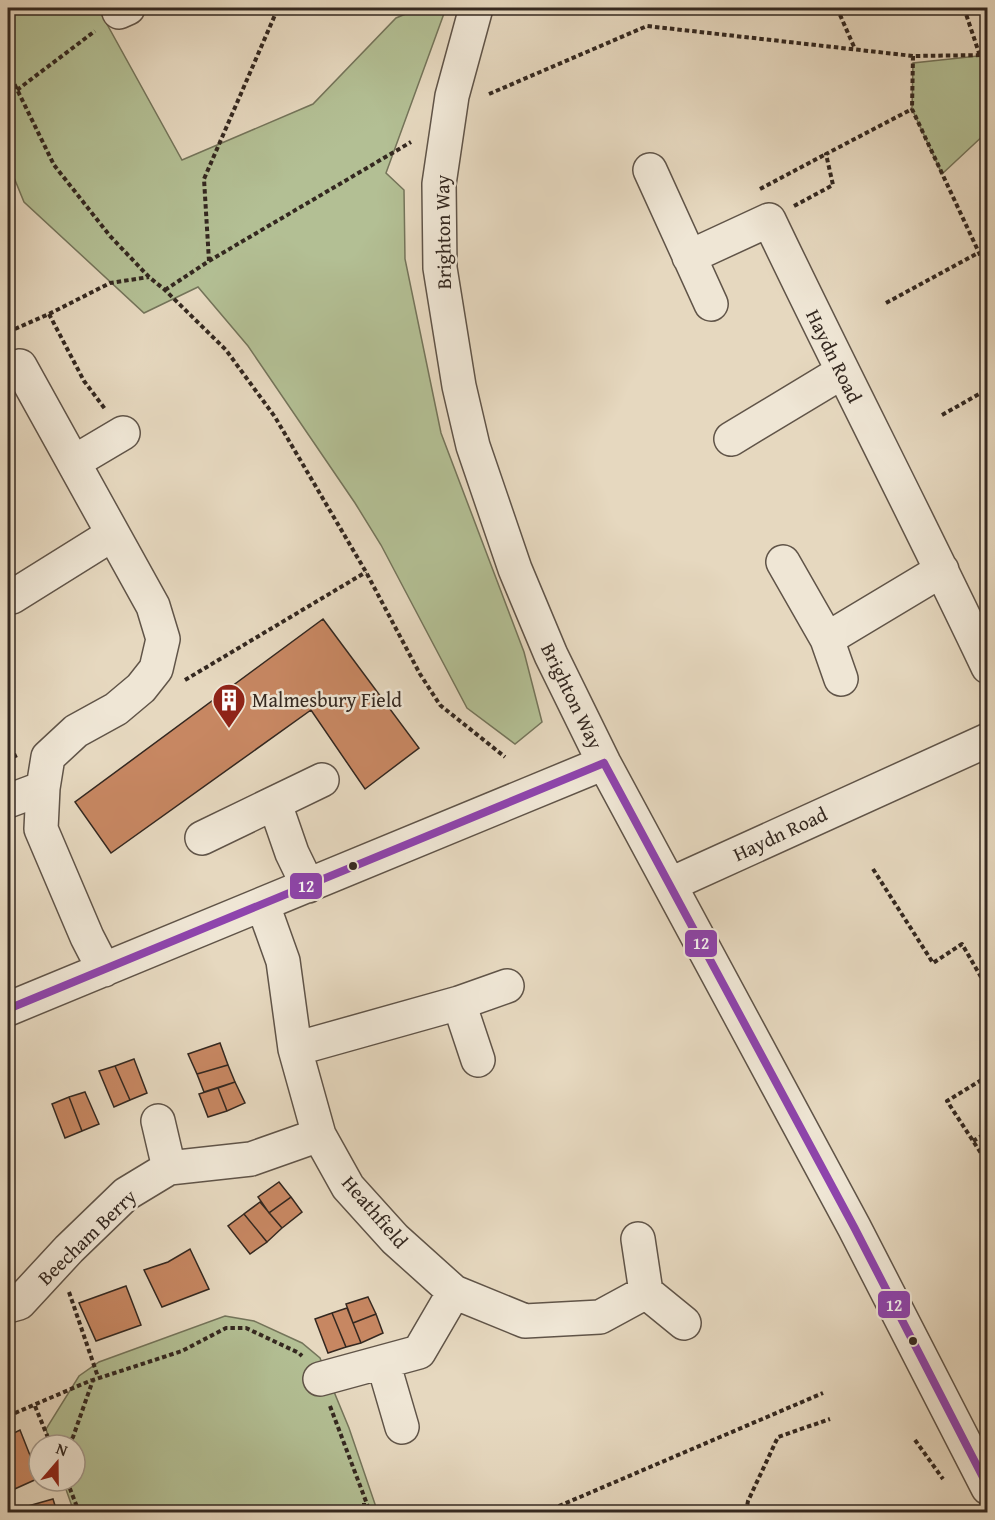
<svg xmlns="http://www.w3.org/2000/svg" width="995" height="1520" font-family="'Gentium Book Plus',serif">
<style>
.green{fill:#b3bf94;stroke:#74745a;stroke-width:1.5}
.building{fill:#c78762;stroke:#342820;stroke-width:1.5}
.lines{fill:none;stroke-linecap:round;stroke-linejoin:round}
.minor-casing{stroke:#605448;stroke-width:36}
.path{stroke:#342820;stroke-width:4;stroke-dasharray:4.5 3;stroke-linecap:butt}
.minor{stroke:#efe6d5;stroke-width:33}
.bus-1-casing{stroke:#efe6d5;stroke-width:12}
.bus-1{stroke:#8e44ad;stroke-width:8}
.bus-dot{fill:#342820;stroke:#efe6d5;stroke-width:2}
.labels{text-anchor:middle;stroke-width:5;stroke-linejoin:round;paint-order:stroke}
.street-label{font-size:20px;fill:#342820;stroke:#efe6d5}
.poi-label{font-size:20px;fill:#342820;stroke:#efe6d5;text-anchor:start}
.line-badge{stroke:#efe6d5;stroke-width:2}
.badge-label{font-size:16px;text-anchor:middle;font-weight:bold;fill:#fff}
</style>
<rect width="100%" height="100%" fill="#e6d8bf"/>
<filter id="stains"><feTurbulence type="fractalNoise" baseFrequency=".00333" numOctaves="4"/><feColorMatrix values="0 0 0 0 .2 0 0 0 0 .09 0 0 0 0 .02 0 0 0 .5 -.17"/></filter>
<radialGradient id="worn" r=".72"><stop offset=".6" stop-color="#630" stop-opacity="0"/><stop offset="1" stop-color="#630" stop-opacity=".3"/></radialGradient>
<path class="green" d="M8,8H98L182,160L313,104L396,18L420,8H446L386,173L404,190L405,259L441,433L524,652L542,722L515,744L467,708L381,545L355,503L248,346L198,287L144,313L24,202L8,163Z
M987,55V104L981,108L987,122V132L942,174L912,109L913,63Z
M225,1316L254,1321L302,1343L320,1358L349,1428L376,1507L375,1512H74L63,1481H75V1445H51L46,1429L79,1376L99,1362Z"/>
<path class="building" d="M323,619L419,748L365,789L311,710L111,853L75,802Z
M220,1043L228,1065L197,1074L188,1054Z
M134,1059L147,1093L130,1100L115,1066Z
M228,1065L235,1082L204,1092L197,1074Z
M115,1066L130,1100L114,1107L99,1071Z
M235,1082L245,1103L227,1111L218,1088Z
M218,1088L227,1111L208,1117L199,1094Z
M85,1092L99,1124L82,1131L69,1097Z
M69,1097L82,1131L65,1138L52,1104Z
M279,1182L291,1197L269,1213L258,1197Z
M291,1197L302,1212L282,1228L269,1213Z
M260,1202L282,1228L267,1242L244,1214Z
M244,1214L267,1242L250,1254L228,1226Z
M190,1249L209,1289L162,1307L144,1270L168,1262Z
M126,1286L141,1325L96,1341L79,1303Z
M368,1297L376,1314L353,1323L346,1304Z
M347,1308L361,1343L346,1347L332,1313Z
M332,1313L346,1347L328,1353L315,1319Z
M376,1314L383,1333L361,1343L353,1323Z
M20,1430L39,1478L8,1492V1436Z
M53,1499L57,1512H15L14,1510Z"/>
<g class="lines">
<defs>
<path id="minor" d="M476,8L452,96L439,184L440,268L459,386L473,446L515,569L551,655L604,763L854,1227L988,1488
M119,12L128,8
M650,170L711,304
M689,257L769,220C840,369 917,517 988,667
M20,366L153,606L163,639L156,669L141,688L116,709L76,731L48,757L43,788L41,829L87,937L104,970
M731,439L842,372
M74,462L123,433
M783,562L827,639L841,679
M12,597L113,534
M827,639L942,570
M8,801L43,788
M275,804L292,853L308,886
M202,838L322,780
M671,884L988,740
M263,905L283,961L295,1049L319,1135L348,1187L395,1239L454,1292L525,1321L600,1317L646,1292
M459,1003L478,1060
M8,1009L604,763
M295,1049L459,1003L507,986
M158,1121L169,1168
M638,1239L646,1292L684,1323
M8,1306L19,1303L69,1249L126,1194L169,1168L251,1159L319,1135
M383,1362L402,1427
M320,1379L419,1352L454,1292"/>
</defs>
<use href="#minor" class="minor-casing"/>
<path class="path" d="M837,8L855,49
M964,8L980,56
M913,56L912,109L988,272
M8,71L54,165L110,236L149,277L165,290L226,350L275,417L366,572L420,674L440,705L505,757
M17,90L95,31
M489,94L647,26L913,56L988,55
M760,189L826,154
M794,206L833,185L826,154L912,109
M209,261L204,179L278,8
M165,290L209,261L411,142
M886,303L978,253
M49,314L84,381L105,409
M8,332L49,314L110,283L149,277
M942,415L988,389
M185,680L366,572
M8,740L16,758
M873,869L933,963L962,944L988,989
M988,1076L947,1101L988,1164
M973,1141L988,1132
M69,1292L98,1377
M35,1406L51,1445
M330,1406L370,1512
M8,1416L92,1380
M915,1440L943,1479
M68,1445L73,1437L93,1380L182,1351L226,1328H246L299,1353L302,1356
M67,1481L79,1512
M364,1512V1503
M545,1512L823,1393
M746,1512L748,1501L778,1437L830,1419"/>
<use href="#minor" class="minor"/>
<defs>
<path id="bus-1" d="M604,763L854,1227L988,1487
M8,1009L604,763"/>
</defs>
<use href="#bus-1" class="bus-1-casing"/>
<use href="#bus-1" class="bus-1"/>
</g>
<defs>
<symbol id="building-pin" viewBox="-11 -11 22 30"><path d="M0 17L-7.5 6A9.5 9.5 0 1 1 7.5 6Z" fill="#8f2418" stroke="#efe6d5"/><path d="M-4-6H4V6H1V3H-1V6H-4ZM-2.5-4.3h1.7v1.8h-1.7ZM.8-4.3h1.7v1.8H.8ZM-2.5-1h1.7V.8h-1.7ZM.8-1h1.7V.8H.8Z" fill="#fff"/></symbol>
</defs>
<g fill-rule="evenodd">
<use href="#building-pin" x="210" y="681" width="38" height="52"/>
</g>
<g class="bus-dot">
<circle cx="353" cy="866" r="5"/>
<circle cx="913" cy="1341" r="5"/>
</g>
<g class="labels">
<g class="street-label">
<text transform="translate(443 232) rotate(-91)" y="7">Brighton Way</text>
<text transform="translate(834 356) rotate(64)" y="7">Haydn Road</text>
<text transform="translate(572 696) rotate(64)" y="7">Brighton Way</text>
<text transform="translate(780 834) rotate(-25)" y="7">Haydn Road</text>
<text transform="translate(375 1212) rotate(49)" y="7">Heathfield</text>
<text transform="translate(87 1237) rotate(-44)" y="7">Beecham Berry</text>
</g>
<g class="poi-label">
<text x="252" y="707">Malmesbury Field</text>
</g>
</g>
<g class="line-badge">
<rect x="289" y="872" width="34" height="28" rx="6" fill="#8e44ad"/>
<rect x="684" y="929" width="34" height="29" rx="6" fill="#8e44ad"/>
<rect x="877" y="1290" width="34" height="29" rx="6" fill="#8e44ad"/>
</g>
<g class="badge-label">
<text x="306" y="892">12</text>
<text x="701" y="949">12</text>
<text x="894" y="1311">12</text>
</g>
<rect width="995" height="1520" fill="none" stroke="#e6d8bf" stroke-width="30"/>
<rect x="9" y="9" width="977" height="1502" fill="none" stroke="#342820" stroke-width="3"/>
<rect x="15" y="15" width="965" height="1490" fill="none" stroke="#342820" stroke-width="1.5"/>
<g transform="translate(57 1463) rotate(20)"><circle r="28" fill="#efe6d5" stroke="#a49a8d" stroke-width="1.5"/>
<path d="M0-4.5L10 22L0 15L-10 22Z" fill="#8f2418"/>
<text y="-9" font-size="16" font-weight="bold" text-anchor="middle" fill="#342820">N</text>
</g>
<rect width="100%" height="100%" filter="url(#stains)"/>
<rect width="100%" height="100%" fill="url(#worn)"/>
</svg>
